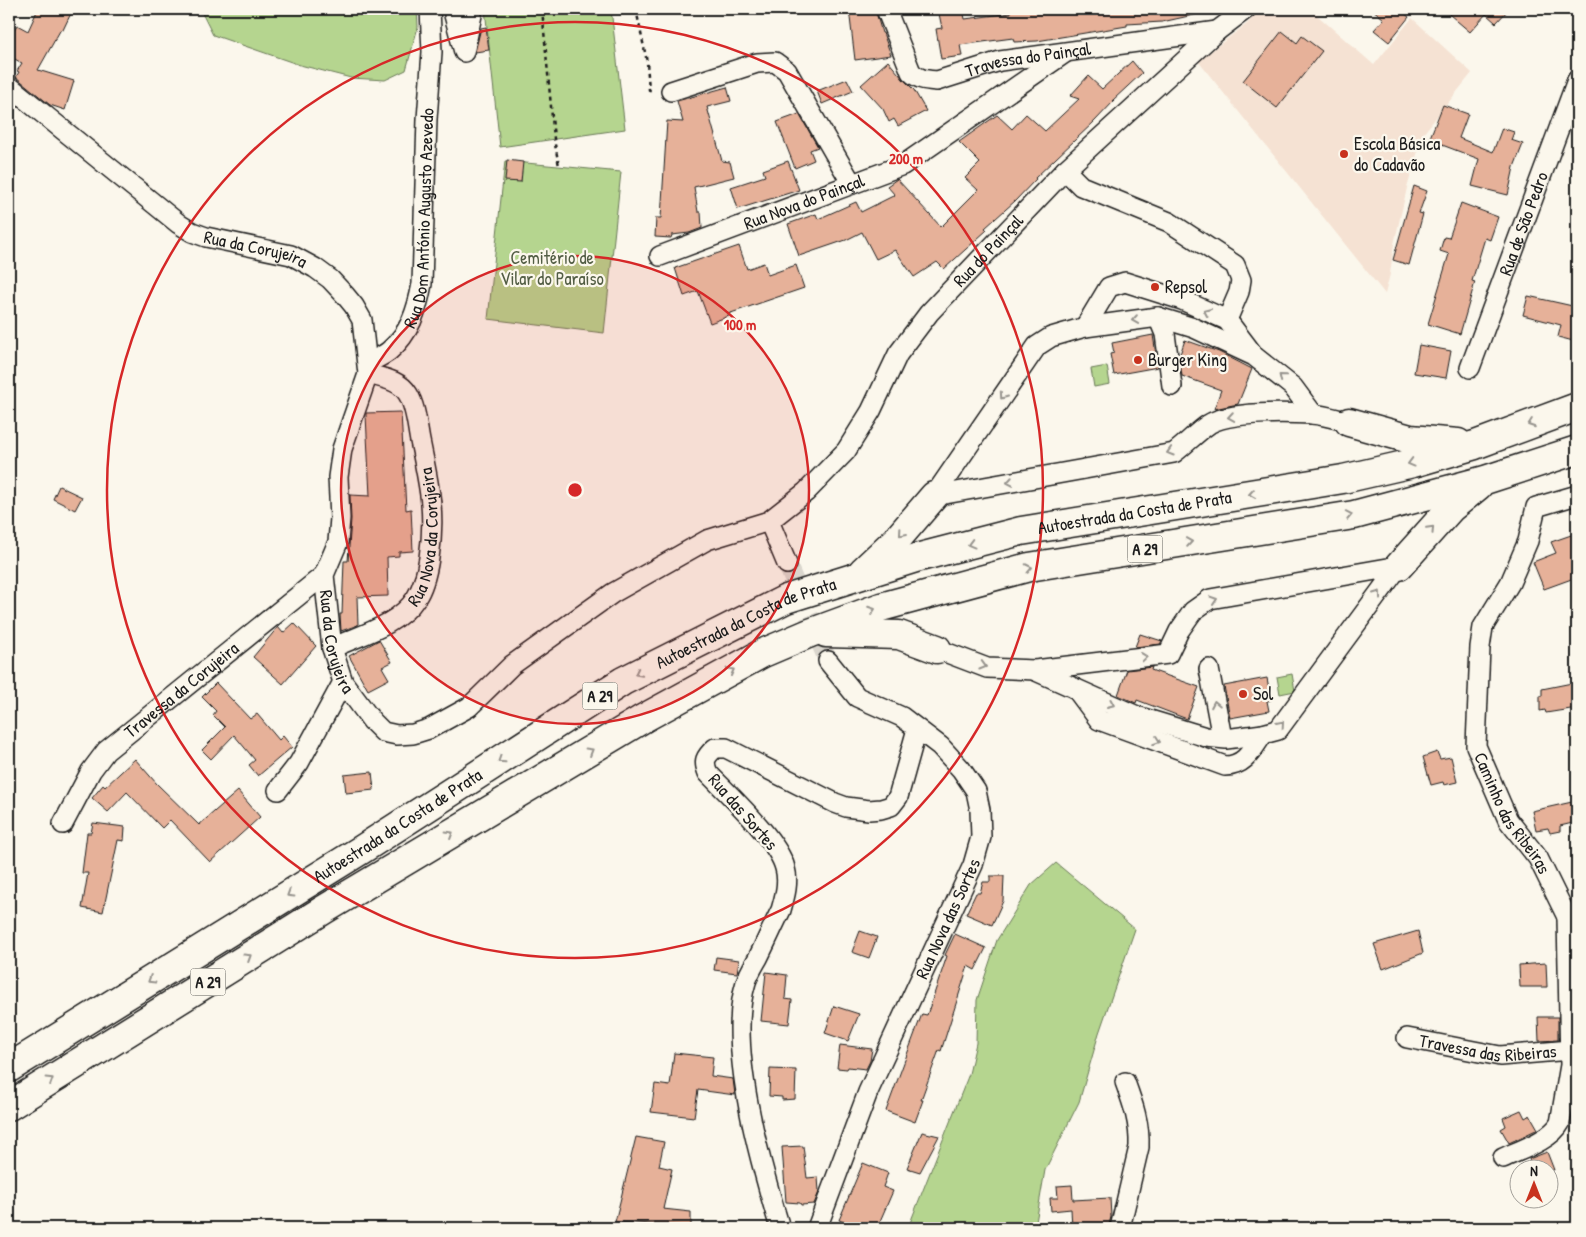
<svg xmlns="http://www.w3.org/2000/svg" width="1586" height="1237" font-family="'Patrick Hand',sans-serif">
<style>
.built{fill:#f5e2d3}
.green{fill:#b5d58f;stroke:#687856}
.building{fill:#e6b199;stroke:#1c1c1c}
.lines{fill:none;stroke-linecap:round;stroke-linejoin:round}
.minor-tunnel{stroke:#dad6cd;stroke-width:19;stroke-dasharray:19 9;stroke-linecap:butt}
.minor-casing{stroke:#1c1c1c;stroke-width:22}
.highway-casing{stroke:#1c1c1c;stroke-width:31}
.path{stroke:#1c1c1c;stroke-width:2.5;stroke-dasharray:4 4;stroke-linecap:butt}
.minor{stroke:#fbf7ec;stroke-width:19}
.highway{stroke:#fbf7ec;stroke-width:28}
.oneway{stroke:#97948e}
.ring{fill:none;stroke:#d62828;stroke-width:2.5}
.poi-dot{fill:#c8321e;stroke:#fbf7ec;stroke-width:2}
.labels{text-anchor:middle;stroke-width:4.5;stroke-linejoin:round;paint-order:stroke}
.shield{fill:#fbf7ec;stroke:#5f5e5a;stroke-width:1}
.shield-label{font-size:16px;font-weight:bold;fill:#1c1c1c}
.street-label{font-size:18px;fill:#1c1c1c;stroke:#fbf7ec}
.poi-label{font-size:18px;fill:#1c1c1c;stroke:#fbf7ec;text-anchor:start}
.park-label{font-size:18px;fill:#525d44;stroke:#fbf7ec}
.centre{fill:#d62828;stroke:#fbf7ec;stroke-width:2.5}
.ring-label{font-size:15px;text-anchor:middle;font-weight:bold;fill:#d62828;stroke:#fbf7ec;stroke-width:4.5;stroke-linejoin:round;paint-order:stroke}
</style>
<rect width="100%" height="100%" fill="#fbf7ec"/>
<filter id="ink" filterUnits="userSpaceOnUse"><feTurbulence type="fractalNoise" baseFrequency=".02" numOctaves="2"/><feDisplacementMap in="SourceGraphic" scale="10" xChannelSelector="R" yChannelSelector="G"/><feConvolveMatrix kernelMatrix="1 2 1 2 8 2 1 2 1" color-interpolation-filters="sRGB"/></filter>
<g filter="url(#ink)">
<path class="built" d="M1260,9H1310L1374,65L1412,18L1472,73L1423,134L1407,188L1394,244L1390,274L1385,294L1198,61L1248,23Z"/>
<path class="green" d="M200,9H417L418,27L406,70L385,80L351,78L300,65L213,35Z
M485,9H611L625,129L500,147Z
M505,161L621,172L604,333L488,319Z
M1107,366L1110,384L1094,387L1091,369Z
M1292,674L1295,691L1280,694L1277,677Z
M1056,863L1135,929L1099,1033L1079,1102L1045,1170L1035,1228H908L969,1074L976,1043L977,1000L997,940L1031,885Z"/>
<path class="building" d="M38,9H73L63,30L61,29L38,70L74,81L65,110L50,105L16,77L19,72L17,71L22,63L9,56V39L17,25L28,31Z
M849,9H875L882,33H883L891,55L855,60Z
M938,9H963L965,19L1011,13L1010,10L1025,9H1198V14L1162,22L1127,24V26L1037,41L1014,42L1013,38L960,45L962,56L941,59L936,29L942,28Z
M1372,9H1399L1409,17L1389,42L1374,30L1384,19Z
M1443,9H1509L1496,23L1486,14L1470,32Z
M486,27L489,50L475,52L481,28Z
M1282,31L1297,43L1302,36L1322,51L1277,108L1243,81Z
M888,61L904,80L914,90L926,111L898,126L894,119L889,122L883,109L861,85Z
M1132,61L1142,73L1113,100L1114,101L1095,121L1035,178L1036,179L1015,201L985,228L987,230L944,269L937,262L914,277L895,250L876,259L862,232L846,240L799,256L788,224L816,214L818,219L856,202L861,212L895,195L887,186L897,179L941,227L978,190L965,178L980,163L959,142L997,115L1012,129L1026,114L1045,131L1079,99L1070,96L1088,76L1102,89Z
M847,79L853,91L822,104L817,91Z
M727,87L731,101L707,107L722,161L730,162L734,177L694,187L698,212H701L702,228L689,233L672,235L671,238L655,237L656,218H661L667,121L683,122L677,101Z
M1443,105L1468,114L1459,138L1493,152L1502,128L1514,132L1511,140L1523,144L1514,167L1508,195L1472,186L1479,159L1429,140Z
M799,114L818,147L810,150L814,160L795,168L777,122Z
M507,160L523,162L521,182L505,181Z
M788,161L799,190L738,209L731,187L765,176L763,170Z
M1414,186L1427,191L1419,213L1423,214L1409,265L1393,260Z
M1461,203L1498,217L1490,240L1485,238L1472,281L1475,282L1460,334L1428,324L1449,254L1440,251L1444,237L1449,238Z
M739,246L747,269L764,263L768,275L796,265L804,288L728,314L729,316L710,323L698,291L684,296L675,268Z
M1528,296L1577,307V342L1558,337L1561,325L1523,315Z
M1153,335L1158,367L1114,375L1110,354L1114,353L1112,343Z
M1185,340L1219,352L1252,369L1238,404L1214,409L1221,390L1182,376L1179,357Z
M1419,345L1451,351L1446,378L1414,373Z
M401,412L406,510L411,509L413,551L399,552V556L387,557L388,596L357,597L358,625L341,631L340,614H342L344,561H348L351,519L350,495L370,496L366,415V413Z
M59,486L82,497L75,510L53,499Z
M1577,533V577L1544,589L1533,562L1556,553L1551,542Z
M294,623L316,646L283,684L253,657L278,627L283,633Z
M1140,634L1162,641L1161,642V644L1135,647Z
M379,640L392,662L382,667L389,679L368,690L349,656Z
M1152,667L1151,670L1199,687L1187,719L1137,700L1136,703L1118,695L1127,670Z
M1267,678L1271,700L1267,701L1269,711L1230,718L1224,686Z
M1577,682V708L1546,713L1545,710L1540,711V696H1542V689Z
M216,683L250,719L257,714L279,740L283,736L292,747L258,776L249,765L255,760L234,735L211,759L202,750L225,727L213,715L216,711L202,697Z
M1437,752L1440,759L1451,757L1457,782L1444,785L1443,782L1431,785L1423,757Z
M135,759L157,784L199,825L238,791L260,817L210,862L170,820L162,828L127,792L108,812L92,798L103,785L105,787Z
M372,772L374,790L346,793L344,775Z
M1572,802L1577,822L1560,826V831L1550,833L1548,828L1536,830L1532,811Z
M93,823L125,827L124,841L118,840L103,912L82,908L88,873H82L87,833H91Z
M990,876H1004L1003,901L992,925L966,914L976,893H980L983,882H990Z
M860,931L877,937L869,958L852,952Z
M1418,931L1423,953L1383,969L1374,944Z
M955,934L986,948L975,970L968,966L941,1051L939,1050L921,1100H923L915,1122L886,1111L922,1014L927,1015L947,956L945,955Z
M716,957L739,960L737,973L714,970Z
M1546,963L1547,987H1520L1519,965Z
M766,972L787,975L785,999L792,1000L789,1024L761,1021Z
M834,1006L859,1014L848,1041L825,1033Z
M1538,1017H1558V1040L1539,1041Z
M840,1045L872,1049L870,1061L866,1069L848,1067L847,1069L837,1068Z
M674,1053L713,1057L711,1076L733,1079L735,1095L698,1090L694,1117L651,1112L655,1084L670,1086Z
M770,1069L796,1070L795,1099L782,1100V1097L769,1096Z
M1521,1110L1525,1118L1530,1115L1538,1129L1509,1143L1501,1129L1506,1126L1503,1118Z
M922,1132L939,1136L920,1172L907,1168Z
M636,1137L664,1142L659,1166L672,1169L663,1209L691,1212V1226L615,1222Z
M803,1146L807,1178L818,1177L819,1192L814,1204L801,1205L800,1203L786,1202L782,1147Z
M1547,1152L1554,1170H1533L1529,1159Z
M863,1163L888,1173L883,1187L893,1191L877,1228H859L839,1220Z
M1072,1185L1073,1200L1110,1198L1111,1217L1108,1228H1072L1071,1209L1051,1211L1050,1198H1058L1057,1186Z"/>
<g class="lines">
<path class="minor-tunnel" d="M787,564L828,661"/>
<defs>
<g id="minor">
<path d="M458,9L454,15L464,52"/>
<path id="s1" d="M886,9L911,72C919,80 926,80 937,81L1000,61L1217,31"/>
<path d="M465,48L472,15L467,9"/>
<path id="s2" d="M9,86L179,224L192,232L206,237L291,255L315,268L330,279L345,295L354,306L362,320L368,374L342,449L338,477L340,518L338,542L324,575L332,648L343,682L372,721L383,732L397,735L413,734L429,729L469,707L512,665L613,593L707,540L769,521L806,492L846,451L871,411L898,354L929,313L1065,170L1217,31L1246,9"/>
<path d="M671,91L757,63L775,62L787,71L852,184"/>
<path d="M1065,170L1081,186L1169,222L1235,265L1241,280L1239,292L1227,320"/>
<path id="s3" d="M660,256L903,165L1065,53"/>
<path d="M1158,317L1165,334L1172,386"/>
<path d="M1085,327L1109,287L1125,282L1182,300L1227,320L1252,353"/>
<path id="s4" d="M368,363C375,359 383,356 389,351C410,333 417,311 422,284L427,119L432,52L430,9"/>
<path id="s5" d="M1470,368L1577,80"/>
<path id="s6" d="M1577,495L1536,507L1528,541L1510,583L1483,627L1480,647L1476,746L1508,820L1538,858L1567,917L1577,929"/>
<path d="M934,496L1037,346L1051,337L1085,327L1158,317L1194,328L1254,356L1293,387L1313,414"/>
<path d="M934,496L1174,453C1186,444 1197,432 1209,424C1230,411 1286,413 1312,414C1324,415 1337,419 1349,422"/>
<path d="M769,521L787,564"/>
<path id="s7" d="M332,648C360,635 399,625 416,598C424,586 427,571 429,558C436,513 429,485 420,441C417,426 416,407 408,394C400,380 382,378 368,374"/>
<path d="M937,649L987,668L1035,670L1168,654L1179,631L1193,611L1210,599L1399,566"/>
<path d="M1209,669L1222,738"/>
<path d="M1036,671L1137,716L1206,737L1226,739L1263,734L1278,730L1399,566"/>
<path d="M1076,689L1099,720L1225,766C1245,766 1252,750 1263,734"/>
<path d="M278,790L299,763L343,682"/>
<path id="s8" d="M63,824L91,771L106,751L324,575"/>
<path id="s9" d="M1407,1038L1500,1056L1570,1050"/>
<path d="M1503,1158C1520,1150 1551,1140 1560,1123L1570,1065L1567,917"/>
<path d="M780,1228C761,1165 726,1045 746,982C749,973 754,965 758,958C766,942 773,926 781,910C785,896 789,882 785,868C778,840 729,795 708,773C703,761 705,757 715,748H726L835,803L846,807L869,810L881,809L891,806L898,797L917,729"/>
<path id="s10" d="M817,1228L868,1092L973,865L981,837L980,810L976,791L961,769L940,746L902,717L857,697L828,661"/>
<path d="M1120,1228L1139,1147C1140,1123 1133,1104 1125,1082"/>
</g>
<g id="highway">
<path d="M1349,422L1410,439L1458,443"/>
<path d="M1399,566L1451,508L1478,486"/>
<path d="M863,571L898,538L934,496"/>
<path d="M826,633L899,635L937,649"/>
<path id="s11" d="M9,1068L361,850L623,681L786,599L916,558L1021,531L1343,479L1413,463L1475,445L1577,407"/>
<path d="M9,1106L325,909L644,718L763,653L810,633L881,607L1029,567L1354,515L1485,480L1577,450"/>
</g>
</defs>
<use href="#minor" class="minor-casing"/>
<use href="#highway" class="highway-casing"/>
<path class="path" d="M542,9L554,139L559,166
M636,9L647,62L649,90H654"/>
<use href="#minor" class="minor"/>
<use href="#highway" class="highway"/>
</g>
<defs><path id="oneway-chevron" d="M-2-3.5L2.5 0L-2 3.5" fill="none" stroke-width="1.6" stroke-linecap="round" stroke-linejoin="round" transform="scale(1.25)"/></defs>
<g class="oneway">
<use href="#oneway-chevron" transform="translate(1207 312) rotate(-156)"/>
<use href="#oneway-chevron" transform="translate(1135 320) rotate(172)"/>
<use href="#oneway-chevron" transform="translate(1282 377) rotate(-141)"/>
<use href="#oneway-chevron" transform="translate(1003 396) rotate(125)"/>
<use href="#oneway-chevron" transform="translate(1231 417) rotate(171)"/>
<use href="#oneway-chevron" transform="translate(1531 424) rotate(160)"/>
<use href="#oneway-chevron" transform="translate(1170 452) rotate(163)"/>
<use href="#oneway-chevron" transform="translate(1411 463) rotate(165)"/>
<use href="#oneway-chevron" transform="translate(1010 482) rotate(170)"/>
<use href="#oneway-chevron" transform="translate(1252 494) rotate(171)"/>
<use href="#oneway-chevron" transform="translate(1349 515) rotate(-11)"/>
<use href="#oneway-chevron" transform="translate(1431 529) rotate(-47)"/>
<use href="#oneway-chevron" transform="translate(902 533) rotate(131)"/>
<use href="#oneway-chevron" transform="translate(1189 542) rotate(-9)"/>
<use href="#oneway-chevron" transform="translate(971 544) rotate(165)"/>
<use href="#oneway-chevron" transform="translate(1029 568) rotate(-12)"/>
<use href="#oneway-chevron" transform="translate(1378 594) rotate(-54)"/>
<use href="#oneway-chevron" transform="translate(1214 600) rotate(-18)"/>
<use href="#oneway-chevron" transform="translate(872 610) rotate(-20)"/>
<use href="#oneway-chevron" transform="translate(1144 657) rotate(-7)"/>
<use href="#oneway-chevron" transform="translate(983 666) rotate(16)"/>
<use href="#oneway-chevron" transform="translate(731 671) rotate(-29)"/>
<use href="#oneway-chevron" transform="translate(638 673) rotate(153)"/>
<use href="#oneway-chevron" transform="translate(1111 704) rotate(24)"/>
<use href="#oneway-chevron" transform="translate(1215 704) rotate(-101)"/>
<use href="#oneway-chevron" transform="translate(1281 724) rotate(-49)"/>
<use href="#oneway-chevron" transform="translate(1157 741) rotate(20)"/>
<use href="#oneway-chevron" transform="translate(590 751) rotate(-31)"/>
<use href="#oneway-chevron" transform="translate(501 760) rotate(147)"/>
<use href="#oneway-chevron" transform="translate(450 834) rotate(-31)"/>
<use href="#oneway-chevron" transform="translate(290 894) rotate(148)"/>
<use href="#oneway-chevron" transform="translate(248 957) rotate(-32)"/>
<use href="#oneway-chevron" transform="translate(151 980) rotate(148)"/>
<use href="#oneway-chevron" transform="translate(50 1080) rotate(-32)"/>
</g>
</g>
<circle cx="575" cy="490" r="234" fill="#d62828" fill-opacity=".12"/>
<g class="ring">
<circle cx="575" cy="490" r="234"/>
<circle cx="575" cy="490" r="468"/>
</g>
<g class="poi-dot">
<circle cx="1344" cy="154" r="5"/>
<circle cx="1155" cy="287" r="5"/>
<circle cx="1138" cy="360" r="5"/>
<circle cx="1243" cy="694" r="5"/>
</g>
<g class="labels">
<g class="shield">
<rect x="1127.5" y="535.5" width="35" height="27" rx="4"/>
<rect x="582.5" y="682.5" width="35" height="27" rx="4"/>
<rect x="190.5" y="968.5" width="35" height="27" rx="4"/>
</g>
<g class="shield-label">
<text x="1145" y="555">A 29</text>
<text x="600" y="702">A 29</text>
<text x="208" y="988">A 29</text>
</g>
<g class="street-label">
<text dy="6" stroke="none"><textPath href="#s1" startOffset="190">Travessa do Painçal</textPath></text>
<text dy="6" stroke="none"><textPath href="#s3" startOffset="154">Rua Nova do Painçal</textPath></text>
<text dy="6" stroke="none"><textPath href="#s4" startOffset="166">Rua Dom António Augusto Azevedo</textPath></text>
<text dy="6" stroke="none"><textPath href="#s5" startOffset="154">Rua de São Pedro</textPath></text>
<text dy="6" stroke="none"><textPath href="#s2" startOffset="300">Rua da Corujeira</textPath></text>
<text dy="6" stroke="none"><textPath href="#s2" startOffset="1672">Rua do Painçal</textPath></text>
<text dy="6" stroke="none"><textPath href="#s11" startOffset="1268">Autoestrada da Costa de Prata</textPath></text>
<text dy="6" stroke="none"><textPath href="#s7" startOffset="162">Rua Nova da Corujeira</textPath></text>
<text dy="6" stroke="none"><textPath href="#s11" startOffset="862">Autoestrada da Costa de Prata</textPath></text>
<text dy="6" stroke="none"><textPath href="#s2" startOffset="765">Rua da Corujeira</textPath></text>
<text dy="6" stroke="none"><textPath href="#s8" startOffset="182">Travessa da Corujeira</textPath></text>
<text transform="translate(743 812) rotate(49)" y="6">Rua das Sortes</text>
<text dy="6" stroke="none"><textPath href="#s6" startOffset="371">Caminho das Ribeiras</textPath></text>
<text dy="6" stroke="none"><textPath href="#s11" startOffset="458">Autoestrada da Costa de Prata</textPath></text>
<text dy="6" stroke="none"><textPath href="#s10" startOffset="336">Rua Nova das Sortes</textPath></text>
<text dy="6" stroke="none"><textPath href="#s9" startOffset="82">Travessa das Ribeiras</textPath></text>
</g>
<g class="poi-label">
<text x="1354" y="150">Escola Básica<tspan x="1354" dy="21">do Cadavão</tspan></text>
<text x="1165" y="293">Repsol</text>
<text x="1148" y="366">Burger King</text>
<text x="1253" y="700">Sol</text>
</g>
<g class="park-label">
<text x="552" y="264">Cemitério de<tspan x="552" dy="21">Vilar do Paraíso</tspan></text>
</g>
</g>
<circle cx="575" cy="490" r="8" class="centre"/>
<g class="ring-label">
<text x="906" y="164">200 m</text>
<text x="740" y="330">100 m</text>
</g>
<rect width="1586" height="1237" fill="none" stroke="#fbf7ec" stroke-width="30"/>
<rect x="15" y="15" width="1556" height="1207" fill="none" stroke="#1c1c1c" stroke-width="2" filter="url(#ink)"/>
<g transform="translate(1534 1184)"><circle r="24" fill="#fbf7ec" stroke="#a29f99"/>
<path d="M0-4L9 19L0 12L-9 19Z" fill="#c8321e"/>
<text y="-8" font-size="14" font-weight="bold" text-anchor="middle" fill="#1c1c1c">N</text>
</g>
</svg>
